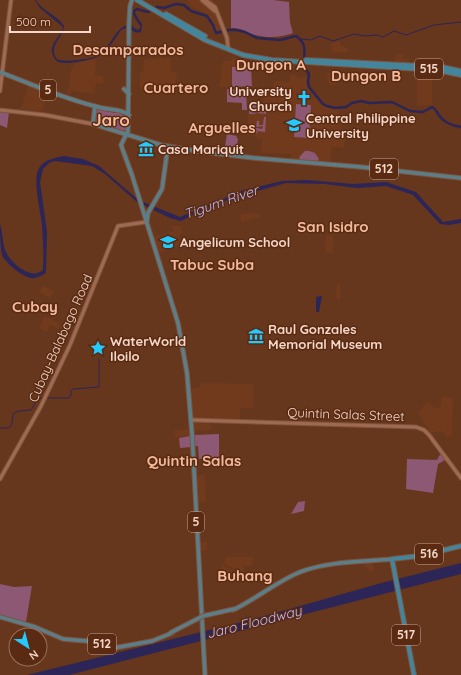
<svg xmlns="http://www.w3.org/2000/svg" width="461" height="675" font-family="Quicksand,sans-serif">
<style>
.built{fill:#713a1d}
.green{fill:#8d5874}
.water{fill:#2c2557}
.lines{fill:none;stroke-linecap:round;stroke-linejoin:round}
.stream{stroke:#2c2557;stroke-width:1}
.river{stroke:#2c2557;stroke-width:2.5}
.secondary-casing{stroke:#7d543e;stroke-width:5}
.primary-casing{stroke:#7d543e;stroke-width:5.5}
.trunk-casing{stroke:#7d543e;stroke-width:6}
.secondary{stroke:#a06a51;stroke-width:3}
.primary{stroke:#5b7e89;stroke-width:3.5}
.trunk{stroke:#44859c;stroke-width:4}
.primary-bridge-casing{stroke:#7d543e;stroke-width:5.5;stroke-linecap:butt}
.primary-bridge{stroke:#5b7e89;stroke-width:3.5}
.labels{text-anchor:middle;stroke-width:3;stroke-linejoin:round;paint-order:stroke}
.shield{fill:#5a2b12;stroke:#c6a392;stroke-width:1}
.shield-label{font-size:12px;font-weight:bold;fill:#f5d7c9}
.poi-label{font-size:13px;font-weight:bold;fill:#f5d7c9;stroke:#5a2b12;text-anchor:start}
.street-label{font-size:13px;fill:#f5d7c9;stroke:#5a2b12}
.water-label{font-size:14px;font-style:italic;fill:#bcb9fb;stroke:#5a2b12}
.quarter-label{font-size:15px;font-weight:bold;fill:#f3b99d;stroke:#5a2b12}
.district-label{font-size:17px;font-weight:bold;fill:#f3b99d;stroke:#5a2b12}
</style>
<rect width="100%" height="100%" fill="#66361d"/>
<path class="built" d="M188,0H213L222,30L215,31L212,21L209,17L205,13L190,6Z
M340,41L341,46H344L350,52L332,53L331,43Z
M396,54H403V59H409V63H395Z
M233,57L242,60L241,66L231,67L232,87H219L223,61H231Z
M170,58L171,72H177L176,86H174V88L140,89V73H143L144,60L147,59Z
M96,59L95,75L103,76V84L96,83L94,94L71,91L69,97L66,95L70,82V72L75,63Z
M335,72L337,84L329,85L326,73Z
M417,73L432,74V105L417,106Z
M290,75H297V77H307V87L320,104L323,106L339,109L341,134L346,137L344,148L332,147L330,163L291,160V154L260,153L262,139H257V136L247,135L249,102L263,103L264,94H273V87L276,81L289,82Z
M29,85L41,89L39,92L47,95L42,112L21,109Z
M253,213L254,214H260V217L241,222L240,214Z
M172,226H181L183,233L179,235L183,245L158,253L153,237L174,231Z
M326,235H333V253H325Z
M337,284H340L341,298L336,299L337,296L335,297Z
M43,286L54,291L50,298L39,292Z
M45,316L61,324L59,329L50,325L47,332L39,328Z
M200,383L254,384L253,408H240V419L193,418L190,389L200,387Z
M442,397L453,398L452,436L447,437L442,431L429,433L427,431L428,429L418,413L427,402H430L433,407L440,408Z
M193,421L211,422V430L193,431Z
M190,429L191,435L175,438L174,430Z
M197,475H205L206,501L197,502Z
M199,542H207V550L199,551Z
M226,557H253L252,566H243V573L224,564Z
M364,563H373L374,571H368L367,568H365Z
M222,565L243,575L241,580L222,578Z"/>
<path class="green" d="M231,0H273L289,2L290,22L293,33C281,38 267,38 255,35C244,32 244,28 231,28Z
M251,66L252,86L232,87V67Z
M227,89H246L247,110H242V103L227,102Z
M250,103L261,104L257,109L255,114H249Z
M296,104L311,105L309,138L294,137Z
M264,105H267L266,114L257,113L259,108Z
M97,109L115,113L119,112L120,114L126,115V131L96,124L94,121Z
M0,111L9,112L7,128L0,125Z
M264,117H266L265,132L258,131L256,134V128L262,129L263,126L256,127L257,121H259V125H263Z
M227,134L237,136L236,138H238L236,154L224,153Z
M305,151H309L315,153L319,159L317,162L299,160L300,156Z
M219,434V458L199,459L198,446H194V435Z
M190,436L191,447L180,448L179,438Z
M442,453L447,459L438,464L433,493L406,489L407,459L437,460L439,456Z
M305,501L304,511L291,514L298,502Z
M0,584L14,587L32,586L26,622L0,615Z"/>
<path class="water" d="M35,0H36C42,11 57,15 64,26C63,38 46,48 58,60C65,61 70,61 77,60C84,59 92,59 98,55C112,48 115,23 132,25L134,28L138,30L141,27V23L142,27L141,32C135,34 132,30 128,27L121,30C114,40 109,49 99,56C92,60 66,65 59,62C55,61 53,56 52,52C50,43 62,36 63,27L40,8Z
M64,156L83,159L99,166L136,198L143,202L180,217L244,190L282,181L307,180L353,184L386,182L416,192L443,222L461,219V223L449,225L440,224L413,195L386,186L357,188L325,184L286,183L236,197L206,208L181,221L170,218L137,202L105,174L92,166L55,161L49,163L43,169L40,182L47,232L46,273C42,275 36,279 31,278C23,277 5,263 2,255C0,245 0,234 0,224C3,233 2,243 6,252C11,263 31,281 43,270C44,255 43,241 42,226C41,211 32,181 39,168C45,159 55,158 64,156Z
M322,296L319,312H316V297Z
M461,563V574L69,675H27L254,619L385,582Z"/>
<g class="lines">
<path class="stream" d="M300,39L311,40L320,36L333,41L354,34L365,36L377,35L383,37L394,31L406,35L434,25L461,22
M46,398H69L71,395V391L73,389L99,387V359
M0,428H9C14,424 11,418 14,413L19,411L31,410L38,399L43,398"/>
<path class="river" d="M141,25L134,14V11L137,9L148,12L157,7L164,8L176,4L184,5L191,11L207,16L213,25L216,33L229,30H236L245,32L257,38L280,40L296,36C309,45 303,54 304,67L309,74L308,82L309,87L323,104L327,106L335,108L346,107L352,103L361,101L369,103L392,102L410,111L423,112L432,107C436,109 436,110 438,114C443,122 453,126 461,127"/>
<defs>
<path id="secondary" d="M202,0L215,11
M205,0L215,7L227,38L228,47
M0,91L11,0
M0,110L45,115L93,124
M192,420L416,427L424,430L429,435L461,478
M0,479L41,406L70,345L118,226L146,222"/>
<path id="primary" d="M132,0L130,6L129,23L128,131L121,145L132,175L178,323L187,373L192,434
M0,72C33,85 68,100 102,108C111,110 122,109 129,115
M124,89L129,94
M95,106L93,124L161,145L203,152L254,158L361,167L461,178
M147,221L148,213L162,189L168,146
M192,432L205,675
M233,610C256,599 276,582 300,572C329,561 362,562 392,559
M0,617L35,627L63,639L87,641L114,648L152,641L172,633"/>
<path id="trunk" d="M137,0L205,40L243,55L272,60L437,70L461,75
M166,14L205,36
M306,60L442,67L461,71
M414,675L392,559L419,556L461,546"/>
</defs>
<use href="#secondary" class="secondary-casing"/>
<use href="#primary" class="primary-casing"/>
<use href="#trunk" class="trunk-casing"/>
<use href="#secondary" class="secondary"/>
<use href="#primary" class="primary"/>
<use href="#trunk" class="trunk"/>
<defs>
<path id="primary-bridge" d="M170,633L203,616L234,609"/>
</defs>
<use href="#primary-bridge" class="primary-bridge-casing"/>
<use href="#primary-bridge" class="primary-bridge"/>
</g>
<defs>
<symbol id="church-bare" viewBox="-9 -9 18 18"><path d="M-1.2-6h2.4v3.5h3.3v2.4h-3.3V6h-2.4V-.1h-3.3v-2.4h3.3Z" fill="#24c9fe" stroke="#5a2b12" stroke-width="2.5" paint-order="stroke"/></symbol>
<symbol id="university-bare" viewBox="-9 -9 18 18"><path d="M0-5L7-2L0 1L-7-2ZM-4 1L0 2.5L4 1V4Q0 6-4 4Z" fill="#24c9fe" stroke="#5a2b12" stroke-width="2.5" paint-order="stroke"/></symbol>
<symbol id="museum-bare" viewBox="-9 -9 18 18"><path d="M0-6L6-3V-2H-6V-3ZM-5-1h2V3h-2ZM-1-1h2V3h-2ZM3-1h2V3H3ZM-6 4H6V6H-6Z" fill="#24c9fe" stroke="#5a2b12" stroke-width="2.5" paint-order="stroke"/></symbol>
<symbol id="school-bare" viewBox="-9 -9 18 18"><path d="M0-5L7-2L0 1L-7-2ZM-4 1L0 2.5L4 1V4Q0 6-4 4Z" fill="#24c9fe" stroke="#5a2b12" stroke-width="2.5" paint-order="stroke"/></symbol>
<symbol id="sight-bare" viewBox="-9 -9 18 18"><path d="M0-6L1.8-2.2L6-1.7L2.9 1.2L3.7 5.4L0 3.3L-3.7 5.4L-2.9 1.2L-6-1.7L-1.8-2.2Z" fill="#24c9fe" stroke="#5a2b12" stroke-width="2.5" paint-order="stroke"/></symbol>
</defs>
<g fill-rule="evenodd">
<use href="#church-bare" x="293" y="87" width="22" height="22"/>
<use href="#university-bare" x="283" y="114" width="22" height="22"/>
<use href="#museum-bare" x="135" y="138" width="22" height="22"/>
<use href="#school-bare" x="157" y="231" width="22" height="22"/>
<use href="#museum-bare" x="245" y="325" width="22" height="22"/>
<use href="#sight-bare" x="87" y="337" width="22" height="22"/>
</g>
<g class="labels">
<g class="shield">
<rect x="415" y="59" width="28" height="20" rx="3"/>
<rect x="40" y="80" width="16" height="20" rx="3"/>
<rect x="370" y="159" width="28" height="20" rx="3"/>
<rect x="188" y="512" width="16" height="20" rx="3"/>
<rect x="415" y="544" width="28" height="20" rx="3"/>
<rect x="392" y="625" width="28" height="20" rx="3"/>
<rect x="88" y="634" width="28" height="20" rx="3"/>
</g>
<g class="shield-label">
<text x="429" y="73">515</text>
<text x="48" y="94">5</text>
<text x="384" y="173">512</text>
<text x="196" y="526">5</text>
<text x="429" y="558">516</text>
<text x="406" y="639">517</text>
<text x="102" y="648">512</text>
</g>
<g class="poi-label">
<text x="292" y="96" text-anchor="end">University<tspan x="292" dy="15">Church</tspan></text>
<text x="306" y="123">Central Philippine<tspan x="306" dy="15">University</tspan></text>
<text x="158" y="154">Casa Mariquit</text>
<text x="180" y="247">Angelicum School</text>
<text x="268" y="334">Raul Gonzales<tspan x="268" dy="15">Memorial Museum</tspan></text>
<text x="110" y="346">WaterWorld<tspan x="110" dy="15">Iloilo</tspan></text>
</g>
<g class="street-label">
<text transform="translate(60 338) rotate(-66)" y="5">Cubay-Balabago Road</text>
<text transform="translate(346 414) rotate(2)" y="5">Quintin Salas Street</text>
</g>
<g class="water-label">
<text transform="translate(221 202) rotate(-19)" y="5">Tigum River</text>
<text transform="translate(254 622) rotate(-14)" y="5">Jaro Floodway</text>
</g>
<g class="quarter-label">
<text x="128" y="55">Desamparados</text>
<text x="271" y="70">Dungon A</text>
<text x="366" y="81">Dungon B</text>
<text x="176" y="93">Cuartero</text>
<text x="222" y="133">Arguelles</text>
<text x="333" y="232">San Isidro</text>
<text x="212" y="270">Tabuc Suba</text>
<text x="35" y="312">Cubay</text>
<text x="194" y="466">Quintin Salas</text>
<text x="245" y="581">Buhang</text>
</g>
<g class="district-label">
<text x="111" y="126">Jaro</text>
</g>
</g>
<g transform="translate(28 647) rotate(144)"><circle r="19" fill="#5a2b12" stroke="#98705b"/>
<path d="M0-3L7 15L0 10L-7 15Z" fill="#24c9fe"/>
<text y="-6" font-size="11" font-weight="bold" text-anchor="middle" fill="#f5d7c9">N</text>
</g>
<path d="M10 26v6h80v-6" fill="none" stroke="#f5d7c9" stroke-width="2"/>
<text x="16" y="26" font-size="12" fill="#f5d7c9" stroke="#5a2b12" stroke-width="3" paint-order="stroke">500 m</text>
</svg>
